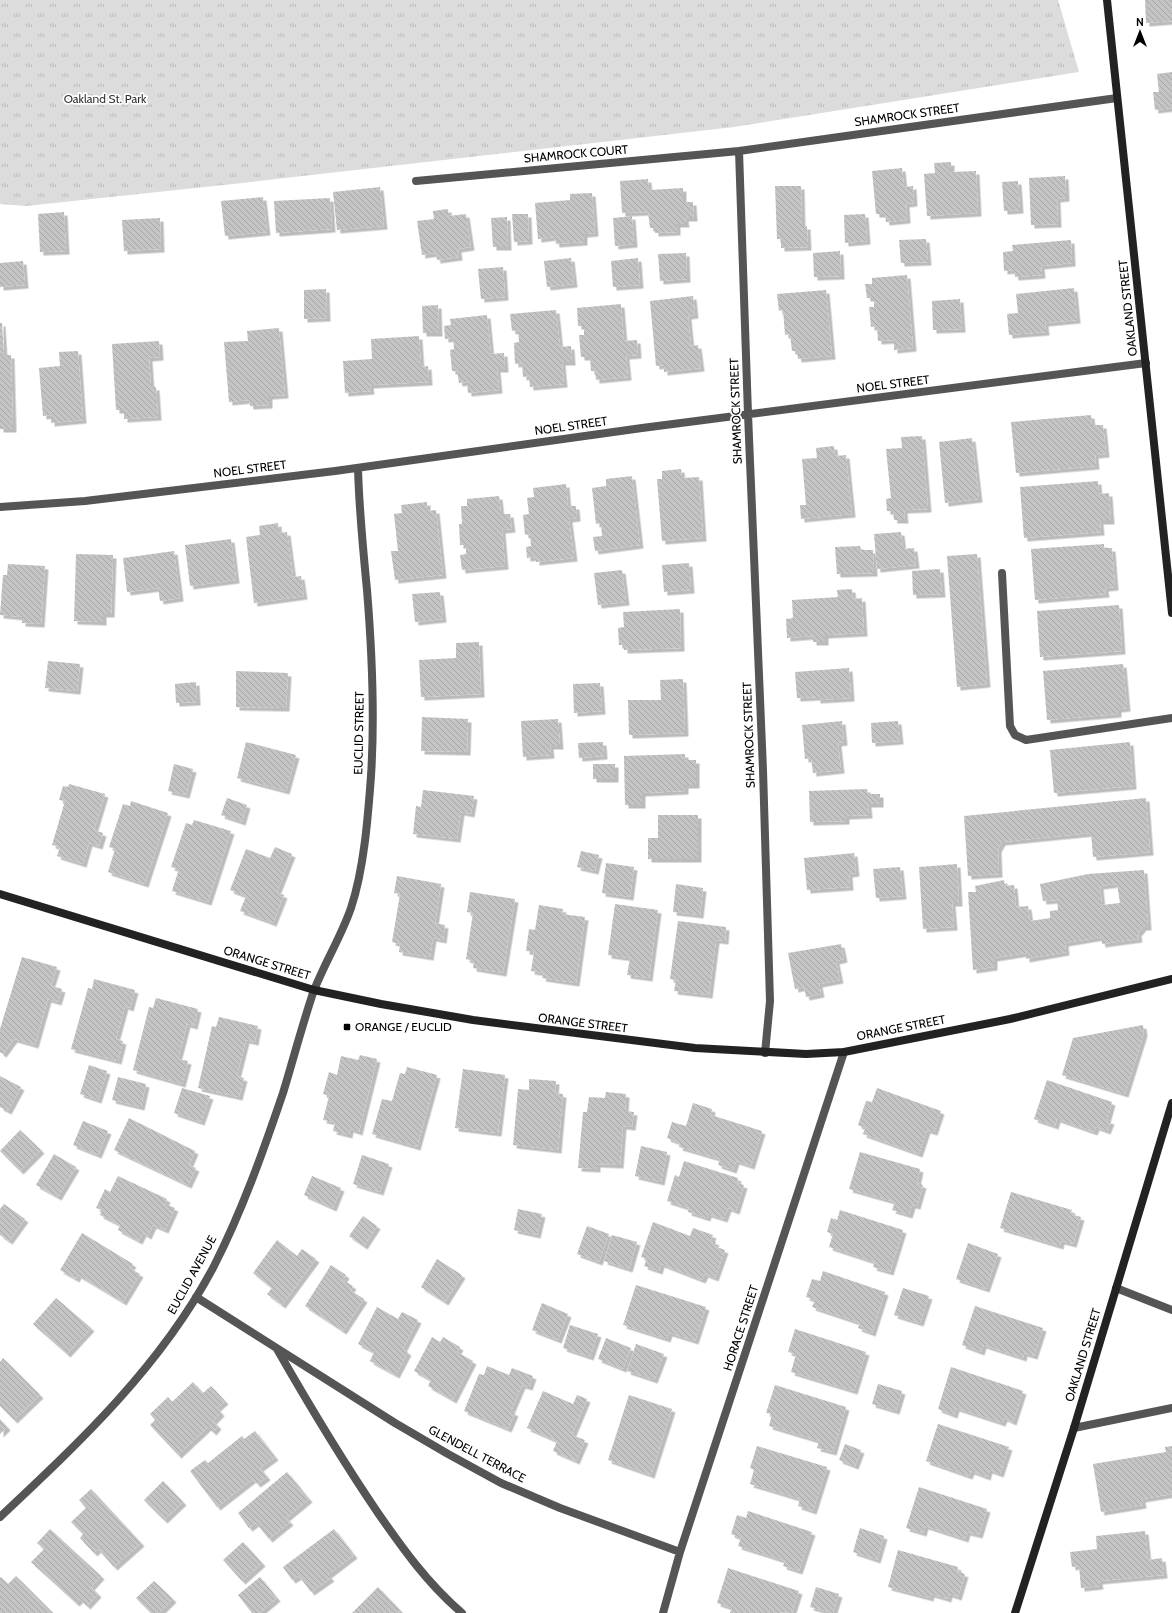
<svg xmlns="http://www.w3.org/2000/svg" width="1172" height="1613" font-family="Cabin,sans-serif">
<style>
.park{fill:url(#park-tufts)}
.building{fill:url(#building-back-hatch);fill-rule:evenodd;filter:url(#shadow)}
.lines{fill:none;stroke-linecap:round;stroke-linejoin:round}
.lane{stroke:#555;stroke-width:8}
.street{stroke:#555;stroke-width:8}
.secondary{stroke:#222;stroke-width:8}
.poi-dot{fill:#000;stroke:#fff;stroke-width:1.5}
.labels{text-anchor:middle;stroke-width:3.5;stroke-linejoin:round;paint-order:stroke}
.park-label{font-size:12px;fill:#333;stroke:#fff}
.street-label{font-size:12px;fill:#000;stroke:#fff}
.poi-label{font-size:12px;fill:#000;stroke:#fff;text-anchor:start}
</style>
<defs>
<pattern id="park-tufts" width="24" height="20" patternUnits="userSpaceOnUse"><rect width="24" height="20" fill="#dcdcdc"/><path d="M3 7l-1-3M5 7V3M7 7l1-3M15 17l-1-3M17 17v-4M19 17l1-3" fill="none" stroke="#bbb"/></pattern>
<pattern id="building-back-hatch" width="6" height="6" patternUnits="userSpaceOnUse"><rect width="6" height="6" fill="#c4c4c4"/><path d="M-1 5l2 2M0 0l6 6M5-1l2 2" fill="none" stroke="#a7a7a7"/></pattern>
<filter id="shadow"><feDropShadow dx="3.5" dy="3.5" stdDeviation="0" flood-color="#0004"/></filter>
</defs>
<rect width="100%" height="100%" fill="#fff"/>
<path class="park" d="M0,0H1058L1079,72L734,127L233,184L26,206L0,204Z"/>
<path class="building" d="M1145,0H1172V21L1146,23Z
M1172,72V108L1155,110L1153,92H1159L1157,74Z
M951,162V172L976,171L978,213L927,216L924,174L935,173L934,163Z
M902,168L904,187L913,186L914,203L906,204L907,220L886,222L885,214H876L872,171Z
M1065,176L1066,198L1057,199L1058,224L1031,225L1029,178Z
M648,179L649,190L683,188V202H693L694,218H685L686,224H677V232L655,233V228H650L648,212L622,213L620,181Z
M1018,181L1020,210L1004,211L1002,182Z
M775,186H801L802,226H807L808,247L781,248V239H777Z
M380,187L384,226L337,230L333,192Z
M592,193L595,233L584,234V242L556,244L555,237L538,239L535,203L570,200V194Z
M263,197L267,232L225,236L221,201Z
M330,198L332,229L276,233L274,201Z
M448,209L449,216L466,214L471,247L458,249L459,257L437,260L436,253L422,255L417,221L434,219L433,211Z
M64,212L66,251L40,252L38,214Z
M512,214H528L529,241L514,242Z
M865,214L867,241L845,243L844,215Z
M632,216L634,244L615,246L613,218Z
M507,217L508,247H493L491,218Z
M160,218L161,249L124,251L122,220Z
M926,239L928,262L901,263L899,240Z
M1071,240L1072,263L1041,266L1042,275L1015,277L1014,270L1004,271L1003,252L1013,251L1012,245Z
M840,251L841,276L814,277L813,253Z
M686,253L687,279L660,281L658,254Z
M571,258L574,284L547,287L544,261Z
M638,258L640,285L613,287L611,261Z
M23,261L25,285L0,287V263Z
M503,267L505,297L481,299L478,269Z
M907,275L913,348L894,350V340L878,341L877,326L871,327L869,307H874V298H867L865,284H872V278Z
M1074,288L1077,320L1045,323L1046,332L1009,335L1007,314L1018,313L1016,294Z
M326,289L327,318L304,319V290Z
M826,290L832,356L798,359L797,351H792L790,334L785,335L783,310L779,311L777,294Z
M693,296L695,315L688,316L691,346L698,345L701,368L664,372V365L656,366L650,301Z
M960,299L962,329L933,330L932,301Z
M621,304L624,341L637,340L638,355L626,356L628,377L596,380L595,371H591L590,357H581L579,335H584V326H578L577,308Z
M438,305L439,333H423L422,306Z
M556,310L560,347L571,346L572,362H562L564,384L530,387L529,376L523,377L522,363L515,364L514,343L519,342L518,330L512,331L510,314Z
M487,315L491,354L504,353L505,369H497L499,390L468,393L467,382L459,383L457,371H452L450,350L454,349L453,338L445,339L444,326L451,325L450,319Z
M0,323H2L4,355H11L13,429H0Z
M279,328L285,395L269,396V405L250,406L249,400L229,402L224,342L248,341L247,331Z
M419,336L421,367L428,366L429,382L370,385L371,391L345,393L343,361L372,359L371,339Z
M159,341L160,357L149,358L151,387H156L158,417L124,419V410H116L112,344Z
M78,351L83,420L51,423V415L43,416L39,368L60,366L59,352Z
M1091,415L1092,425H1103L1106,454L1095,455L1096,466L1016,473L1011,422Z
M922,436L928,509L904,510L905,520H894L893,511H887L886,499L891,498L886,449L902,448L901,437Z
M972,438L979,499L945,503L939,442Z
M834,446L835,456L846,455L852,514L801,519L800,505H806L802,459L817,458L816,448Z
M681,469L682,478L699,477L703,538L662,541L657,479H662V471Z
M632,476L640,545L595,551L593,537L602,536L601,523L596,524L592,488L606,486V479Z
M1098,481L1099,494L1109,493L1111,521H1100L1101,532L1024,538L1020,487Z
M566,484L568,506H576L577,518L569,519L574,558L536,562V557L527,558L526,547L531,546L530,534L525,535L523,515L529,514L527,498L534,497L533,488Z
M499,496L501,514H510L512,529L502,530L505,566L462,570L460,555L466,554V545H460L459,524H462L461,506H467V499Z
M427,502V511L436,510L443,575L395,580L391,551H398L394,514L402,513L401,505Z
M278,523L279,533L287,532L293,577L301,576L304,596L254,603L246,537L260,535L259,526Z
M901,532L903,549L914,548L916,565L877,569L874,534Z
M231,539L236,580L190,586L185,545Z
M1104,544V548H1112L1115,587L1105,588L1106,594L1035,600L1031,549Z
M860,546L861,550H873L874,573L837,574L835,547Z
M174,551L180,598L160,601L158,588L127,592L123,558Z
M76,554L113,555L111,614H103V622L74,621Z
M977,554L987,684L957,687L947,556Z
M689,563L691,590L664,592L662,565Z
M8,564L45,566L41,624L22,623V617L0,615L3,575H7Z
M940,569L942,594L913,595L912,571Z
M622,570L626,602L598,605L594,573Z
M852,589L853,599L862,598L864,633L825,635V642H813V636L787,638L786,619L793,618L792,600L838,597L837,590Z
M440,592L443,619L415,622L412,594Z
M1119,605L1122,651L1040,657L1037,611Z
M680,609L681,648L624,650V645H619L618,628L624,627L623,612Z
M479,642L481,694L421,697L419,660L456,658V643Z
M48,661L80,664L77,691L45,688Z
M1123,664L1127,708L1118,709V714L1047,720L1043,671Z
M849,668L851,698L817,700V697L797,698L795,672Z
M236,671L288,673L286,708L236,707Z
M683,679L685,733L629,735L628,700H661L660,680Z
M196,682L197,702L176,703L175,684Z
M600,683L602,711L574,713L573,684Z
M422,717L468,719L467,752L421,751Z
M558,719L560,746H550L551,755L523,757L521,721Z
M842,721L844,742L838,743L841,770L813,773L811,758L805,759L802,725Z
M898,721L900,741L872,743L871,723Z
M246,742L296,755L286,791L237,778Z
M603,742L604,756L579,758L578,743Z
M1130,742L1133,786L1054,793L1050,750Z
M685,754V760H696V785H685V791L642,793V805H625L624,756Z
M174,764L193,769L186,795L168,791Z
M593,764H615V779H593Z
M69,784L105,794L94,830L103,833L99,846L89,843L83,864L57,856L60,847L52,845L65,801L59,800L63,786L68,787Z
M867,789L868,794H880V804H868L869,815L846,816V821L810,822L809,791Z
M423,790L474,796L471,814L461,812L457,839L413,834L416,806L421,807Z
M227,798L247,805L242,822L221,815Z
M1146,798L1150,852L1093,857L1091,833L1002,842L998,849L999,874L968,876L964,816Z
M131,801L168,813L145,884L108,872L115,849L109,847L123,804L130,806Z
M658,815H698V859H648V838H658Z
M194,820L231,831L208,902L172,891L179,869L171,867L186,823L192,825Z
M275,847L292,854L277,892L284,895L273,923L240,911L246,896L230,890L246,849L270,858Z
M581,851L599,855L595,871L577,867Z
M854,853L856,873L849,874L850,887L807,890L804,858Z
M606,863L634,867L630,897L602,893Z
M957,864L959,903H952L954,927L923,929L919,867Z
M900,867L903,896L876,898L873,869Z
M1144,870L1148,927H1143L1138,933L1139,939L1102,944L1101,937L1065,943L1066,952L1026,959V953L994,958V967L973,970L968,892H976L975,886L1004,880L1005,886L1014,885L1016,907L1028,906L1030,921L1050,918V911L1058,910L1057,900L1043,901L1040,884L1088,874ZM1117,884L1120,903L1102,905L1100,886Z
M397,876L441,884L435,923L445,925L443,940L433,938L430,957L399,952L400,944L392,942L400,894L394,893Z
M676,884L703,888L700,915L673,912Z
M470,892L515,899L503,973L473,968L474,961L466,959L473,913L467,912Z
M615,904L658,910L649,978L627,975L630,958L608,955Z
M539,905L563,909L562,914L585,917L576,983L542,978L544,973L531,971L534,952L526,951L529,929L535,930Z
M678,921L726,927L725,941L716,940L709,995L674,991L676,980L670,979Z
M841,944L844,959L836,961L840,980L819,984L821,994L806,997L804,987L795,989L788,953Z
M22,957L57,967L51,986L62,989L58,1002L48,999L35,1045L14,1039L3,1054L0,1052V1029Z
M94,979L135,990L130,1008L125,1006L116,1039L123,1041L118,1061L71,1049L88,988L92,989Z
M156,998L198,1009L194,1026L187,1024L178,1059L188,1061L182,1084L133,1070L149,1007L153,1008Z
M219,1017L258,1026L255,1042L246,1040L237,1076L244,1078L239,1097L198,1088L212,1026L216,1027Z
M1143,1025L1144,1033L1125,1094L1062,1075L1073,1038Z
M360,1055L377,1059L359,1132L350,1129L349,1135L333,1131L335,1122L323,1120L329,1096L323,1094L329,1072L337,1075L341,1056L358,1060Z
M89,1065L107,1071L98,1100L80,1094Z
M407,1067L437,1075L417,1147L372,1134L382,1099L392,1101L400,1073L405,1074Z
M463,1069L505,1075L498,1133L455,1128Z
M0,1076L21,1087L8,1111L0,1107Z
M118,1077L146,1084L141,1107L112,1100Z
M529,1079L556,1081L555,1093L563,1094L558,1150L513,1145L518,1089L529,1090Z
M1047,1080L1112,1102L1107,1120L1111,1121L1107,1131L1096,1127L1094,1132L1057,1119L1055,1126L1034,1119Z
M182,1088L210,1096L201,1122L174,1113Z
M877,1088L941,1111L934,1132L927,1130L919,1154L863,1134L865,1128L858,1125L866,1101L872,1102Z
M606,1092L626,1094L625,1111L634,1112L632,1127L623,1126L620,1165L597,1164V1169L578,1168L583,1112H587L589,1097L605,1098Z
M693,1103L712,1109L711,1115L762,1131L751,1166L736,1161L733,1170L718,1165L720,1159L679,1147L680,1143L667,1138L672,1122L686,1126Z
M129,1118L195,1151L189,1165L196,1168L188,1185L114,1150Z
M83,1121L108,1131L98,1155L73,1145Z
M20,1130L41,1150L20,1171L0,1151Z
M641,1146L667,1152L661,1182L635,1176Z
M860,1152L920,1169L917,1183L923,1185L917,1206L912,1205L909,1215L892,1210L895,1202L849,1189Z
M54,1154L76,1167L58,1197L36,1185Z
M362,1155L389,1164L380,1192L353,1184Z
M684,1161L738,1178L737,1183L744,1185L736,1211L728,1208L724,1219L708,1214L707,1218L688,1212L689,1208L667,1201L675,1175L679,1177Z
M118,1176L167,1199L165,1204L175,1208L165,1230L153,1225L148,1236L143,1233L139,1241L118,1230L120,1225L100,1215L102,1210L96,1208L105,1189L110,1192Z
M312,1176L341,1188L333,1208L304,1195Z
M1011,1192L1072,1210L1070,1214L1081,1217L1073,1244L1061,1241L1060,1246L1000,1228Z
M4,1204L25,1219L9,1241L0,1235V1209Z
M518,1209L542,1214L537,1235L514,1230Z
M840,1210L903,1230L890,1272L873,1267L875,1262L829,1247L833,1234L827,1232L831,1218L837,1220Z
M363,1216L377,1226L364,1246L349,1236Z
M653,1222L690,1236L693,1228L713,1235L711,1240L716,1242L714,1246L725,1250L715,1278L705,1274L702,1280L661,1264L659,1271L644,1266L647,1259L641,1257Z
M587,1226L609,1234L599,1262L577,1254Z
M82,1233L133,1264L130,1268L140,1274L123,1302L78,1275L76,1279L60,1270Z
M612,1235L637,1242L629,1269L604,1261Z
M277,1240L297,1256L302,1249L316,1259L282,1305L267,1294L272,1288L253,1273Z
M968,1243L998,1254L986,1289L956,1279Z
M437,1259L462,1275L445,1302L421,1287Z
M331,1265L346,1275L343,1280L353,1286L350,1290L364,1299L343,1331L305,1306Z
M823,1271L885,1292L872,1333L858,1328L860,1323L812,1307L815,1300L806,1297L812,1279L820,1281Z
M636,1285L706,1307L695,1341L669,1333L667,1339L623,1325Z
M903,1288L929,1296L920,1323L894,1315Z
M56,1298L91,1328L67,1354L33,1324Z
M542,1303L568,1314L558,1340L532,1330Z
M975,1306L1043,1328L1034,1356L1024,1353L1023,1358L983,1345L981,1352L962,1345Z
M377,1307L398,1319L402,1312L418,1320L403,1349L408,1352L396,1375L370,1361L374,1352L358,1344Z
M570,1325L598,1334L590,1357L563,1348Z
M795,1329L866,1352L854,1391L791,1372L796,1354L788,1352Z
M432,1337L440,1342L443,1337L460,1347L457,1352L473,1361L453,1400L428,1386L431,1380L414,1371Z
M606,1338L631,1348L623,1369L598,1359Z
M636,1344L664,1354L654,1380L627,1371Z
M3,1358L40,1395L14,1420L0,1406V1362Z
M487,1366L509,1375L512,1368L533,1376L529,1387L522,1385L511,1411L515,1413L508,1429L464,1411L479,1374L484,1375Z
M951,1367L1023,1391L1013,1422L1004,1418L1002,1423L956,1408L954,1415L938,1409Z
M193,1382L203,1393L211,1386L225,1401L217,1408L221,1413L213,1421L218,1426L213,1432L208,1427L178,1455L150,1425L155,1420L150,1414L168,1397L172,1402Z
M878,1384L902,1391L896,1411L872,1404Z
M775,1385L846,1407L833,1452L817,1448L819,1441L769,1426L772,1414L766,1413Z
M543,1391L573,1404L577,1395L587,1399L572,1435L585,1440L576,1461L553,1451L557,1441L527,1428Z
M629,1395L672,1409L651,1475L608,1460Z
M0,1419L7,1427L0,1434Z
M938,1424L1009,1447L1000,1474L989,1470L987,1477L971,1471L969,1476L926,1461Z
M255,1431L275,1457L260,1468L267,1477L257,1484L253,1479L217,1507L190,1471L205,1460L208,1463L242,1436L244,1439Z
M845,1444L861,1450L855,1466L839,1460Z
M757,1446L827,1467L813,1511L798,1506L800,1499L750,1484L754,1470L750,1468Z
M1172,1446V1494L1142,1499L1143,1505L1101,1512L1093,1464L1166,1452L1165,1447Z
M287,1472L309,1499L286,1518L290,1522L269,1539L256,1523L249,1528L238,1513Z
M163,1481L183,1502L164,1520L144,1500Z
M919,1487L987,1509L979,1535L967,1532L965,1539L925,1526L923,1533L906,1528Z
M91,1489L141,1543L114,1567L98,1549L94,1553L80,1538L83,1534L71,1522L86,1508L79,1500Z
M748,1511L812,1532L799,1571L783,1566L785,1561L738,1546L741,1538L731,1534L737,1515L746,1518Z
M860,1528L884,1536L877,1560L853,1552Z
M50,1529L101,1576L91,1587L98,1594L87,1606L80,1599L76,1603L31,1562L44,1549L37,1543Z
M334,1529L354,1555L328,1575L331,1578L311,1592L299,1576L292,1580L283,1567Z
M1145,1531L1148,1560L1162,1558L1164,1575L1099,1581L1100,1586L1081,1588L1079,1566L1072,1567L1070,1552L1097,1549L1096,1536Z
M243,1542L262,1563L242,1581L223,1560Z
M898,1550L958,1567L957,1571L965,1574L958,1597L949,1594L948,1599L931,1594L930,1598L888,1587Z
M728,1568L799,1591L792,1613L780,1612V1613H730L732,1608L717,1603Z
M16,1576L53,1613H0V1578L1,1577L8,1584Z
M260,1577L277,1598L259,1613H252L238,1595Z
M154,1581L173,1599L159,1613H151L136,1598Z
M378,1587L400,1610L398,1613H352Z
M816,1587L839,1594L833,1613L810,1607Z"/>
<g class="lines">
<path class="lane" d="M1002,573L1010,726L1015,735L1026,740L1172,718"/>
<path class="street" d="M416,181L739,151
M0,507L85,501L335,471L642,428L1146,363
M765,1053L770,1001L763,770L748,414L739,151L1117,98
M1116,1288L1172,1310
M196,1297L395,1423L448,1454L501,1483L560,1508L680,1552
M277,1349C309,1405 342,1460 378,1513C403,1549 428,1584 462,1613
M1074,1428L1172,1408
M0,1517C81,1441 162,1365 214,1266C242,1211 263,1152 283,1093C293,1060 302,1026 313,993C324,964 341,937 351,908C364,869 368,817 371,776C375,714 372,651 367,590C363,549 359,509 358,468
M663,1613L680,1552L844,1052"/>
<path class="secondary" d="M1107,0L1172,613
M0,894L314,990L381,1004L473,1020L695,1048L806,1054L844,1052L1010,1019L1172,979
M1015,1613L1074,1428L1172,1103"/>
</g>
<rect class="poi-dot" x="343" y="1023" width="8" height="8" rx="2"/>
<g class="labels">
<g class="park-label">
<text x="105" y="103">Oakland St. Park</text>
</g>
<g class="street-label">
<text transform="translate(907 115) rotate(-8)" y="4">SHAMROCK STREET</text>
<text transform="translate(576 154) rotate(-5)" y="4">SHAMROCK COURT</text>
<text transform="translate(1128 308) rotate(-96)" y="4">OAKLAND STREET</text>
<text transform="translate(893 384) rotate(-7)" y="4">NOEL STREET</text>
<text transform="translate(736 411) rotate(-92)" y="4">SHAMROCK STREET</text>
<text transform="translate(571 426) rotate(-8)" y="4">NOEL STREET</text>
<text transform="translate(250 469) rotate(-7)" y="4">NOEL STREET</text>
<text transform="translate(359 733) rotate(-89)" y="4">EUCLID STREET</text>
<text transform="translate(749 735) rotate(-92)" y="4">SHAMROCK STREET</text>
<text transform="translate(267 963) rotate(17)" y="4">ORANGE STREET</text>
<text transform="translate(583 1023) rotate(7)" y="4">ORANGE STREET</text>
<text transform="translate(901 1028) rotate(-11)" y="4">ORANGE STREET</text>
<text transform="translate(192 1275) rotate(-61)" y="4">EUCLID AVENUE</text>
<text transform="translate(741 1328) rotate(-72)" y="4">HORACE STREET</text>
<text transform="translate(1083 1355) rotate(-73)" y="4">OAKLAND STREET</text>
<text transform="translate(477 1454) rotate(28)" y="4">GLENDELL TERRACE</text>
</g>
<g class="poi-label">
<text x="355" y="1031">ORANGE / EUCLID</text>
</g>
</g>
<g transform="translate(1140 32)" stroke="#ffffff" stroke-width="3" paint-order="stroke">
<path d="M0-3L7 15L0 10L-7 15Z" fill="#000000"/>
<text y="-6" font-size="11" font-weight="bold" text-anchor="middle" fill="#000000">N</text>
</g>
</svg>
